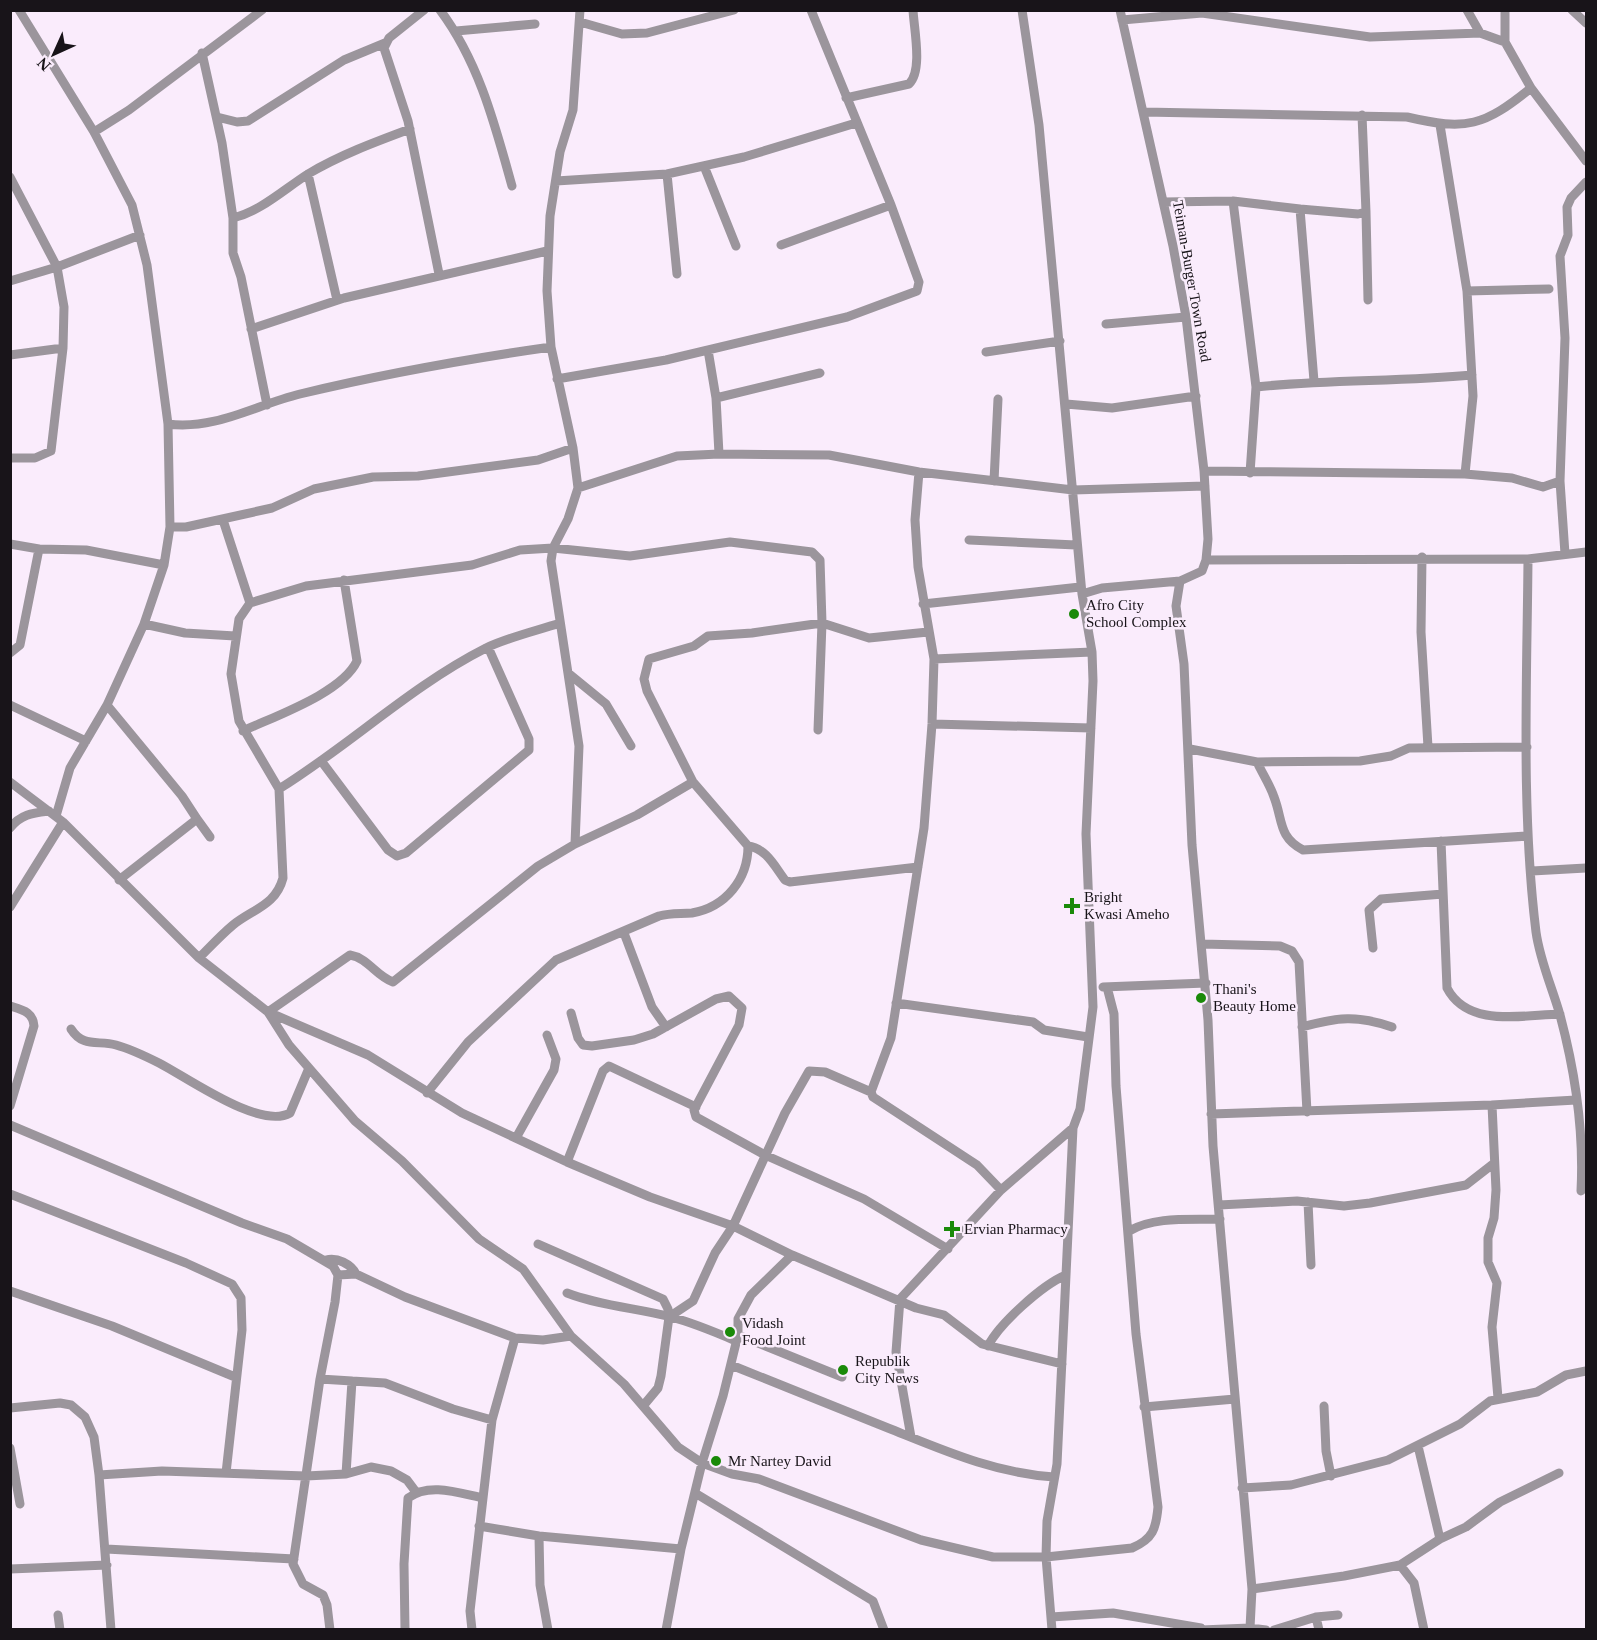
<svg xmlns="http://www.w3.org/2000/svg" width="1597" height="1640" font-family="'Times New Roman',serif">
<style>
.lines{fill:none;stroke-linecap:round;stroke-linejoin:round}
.street{stroke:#9b959c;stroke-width:9}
.poi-dot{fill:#1a8a09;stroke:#faecfc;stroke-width:2}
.labels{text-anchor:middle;stroke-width:5;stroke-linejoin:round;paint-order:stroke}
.street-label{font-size:15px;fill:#181419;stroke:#faecfc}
.poi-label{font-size:15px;fill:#181419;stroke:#faecfc;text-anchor:start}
</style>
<rect width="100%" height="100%" fill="#faecfc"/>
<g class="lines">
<path class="street" d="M19,10L94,132L132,205L147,265L168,424L170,527L164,565L144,624
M424,10L389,38L384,48L408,121L439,274
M440,10C479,62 495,125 512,186
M1022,10L1039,125L1082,594
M1120,10L1173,246L1186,317L1204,471L1208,539L1206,560L1202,571L1180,581L1176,606L1184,664L1192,845L1208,1020L1213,1146L1252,1589L1250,1628L1201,1630
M1467,10L1480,33
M1505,10V42L1531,88L1586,161
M1572,10L1586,23
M1122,20L1202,13L1370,37L1480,33L1505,42
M580,22L622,34L647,33L734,10
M456,31L535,24
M202,53L222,143L233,218V253L241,277L267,405
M846,98L909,84C923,71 914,29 913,10
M1144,112L1407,117C1467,131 1484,126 1531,88
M217,117L237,122L248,121L344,60L385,43
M94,132L129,110L262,10
M704,166L736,246
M308,174L337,300
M667,174L677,274
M10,177L57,267L10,281
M556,181L667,174L744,157L856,123
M1233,201L1256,387L1250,473
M1163,202L1233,201L1300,209L1314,381
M1300,209L1358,214L1366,212L1362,115
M1366,212L1368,300
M233,218C261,211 283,190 308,174C340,155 375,142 410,129
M781,245L891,205
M1467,291L1549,289
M1106,324L1186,317
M251,329L344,298L547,251
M708,350L716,398L820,373
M986,352L1060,341
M10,355L63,348
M557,379L666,360L847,317L917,291L919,282L891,205L811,10
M1256,387C1328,379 1400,382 1472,375
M716,398L719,454
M1066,404L1112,408L1196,396
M168,424C216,430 255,405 300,394C383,374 467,359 551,347
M10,458H35L51,451L63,348L64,307L57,267L140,235
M1204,471L1465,474L1473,396L1467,291L1440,125
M1465,474L1512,478L1543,487L1560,481L1565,338L1560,256L1568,235L1567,207L1571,198L1586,182
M994,481L998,399
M1560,481L1565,554
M578,488L677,456L719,454L829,455L919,472L1073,490L1205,486
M223,520L250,603
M170,527H186L272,508L314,489L373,477L418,476L538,460L573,448
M969,540L1076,545
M10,544L39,549L86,550L164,565
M1422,557L1421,632L1428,747
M1528,559C1527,683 1521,809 1536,932C1540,961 1552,987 1560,1015C1575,1071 1584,1133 1581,1191
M1206,560L1528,559L1586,552
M923,604L1080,587
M10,653L20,645L39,549
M934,659L1092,652
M568,673L606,704L631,746
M10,705L86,741
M107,705L182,796L197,819
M932,724L1091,728
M243,731C275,716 342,693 357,661L344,580
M1190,749L1257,762L1360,761L1391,756L1409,748L1527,747
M322,762L388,850L397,856L406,853L529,750V739L488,647
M1257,762C1262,773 1270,785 1274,797C1283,820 1278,837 1303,850L1528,836
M10,782L63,822L199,958L268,1012L289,1045L355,1121L402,1161L479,1239L523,1269L571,1336L624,1384L678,1447L702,1463L732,1474L759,1479L921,1540L993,1557H1046L1132,1548C1153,1539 1156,1529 1158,1507L1136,1334L1116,1086L1114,1014L1107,987
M279,789C350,745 411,686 486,648C509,637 536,631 560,623
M56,816L70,768L107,705L144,624L185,633L235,636
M10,828C21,814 33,813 49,811
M1441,841L1447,988C1468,1028 1522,1015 1560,1014
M575,844L579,746L551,561L553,548L568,519L578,488L573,448L551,347L547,291L550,216L560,152L573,110L580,10
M748,846C766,848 775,867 785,880L790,882L918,867
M1532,871L1586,868
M119,880L197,819L210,837
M10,907L63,822
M624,933L652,1007L666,1027
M1202,944L1280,946L1292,951L1299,962L1307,1112
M1373,948L1369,910L1381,899L1443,894
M199,958C210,947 221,935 233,925C253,909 276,905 283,878L279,789L239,721L231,674L239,619L250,603L306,586L472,565L520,550L553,548L630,556L730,542L812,552L820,560L822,623L818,730
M1103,987L1206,983
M896,1003L1033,1022L1044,1030L1088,1037
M10,1006C23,1010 33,1012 34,1026L10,1106
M268,1012L368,1055L462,1113L567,1162L650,1197L733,1226L792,1255L916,1308L944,1315L982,1344L1062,1364
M268,1012L350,955C368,958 376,976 393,982L538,866L575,844L637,815L693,782
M571,1013L578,1038L583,1045L592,1046L634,1040L653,1034L716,999L729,996L742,1008L739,1025L694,1110L696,1117L765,1155L864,1199L948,1249
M1302,1027C1338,1017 1357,1015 1392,1027
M71,1029C83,1048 98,1040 116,1045C131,1049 145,1056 159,1063C188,1078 260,1130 290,1113L309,1068
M871,1092L891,1038L924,828L932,724L934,659L918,567L915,520L919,472
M427,1093L468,1042L556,960L659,916C670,913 680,914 692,913C726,907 748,879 748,846L693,782L647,691L644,679L649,659L694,646L708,636L752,633L822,623L869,638L928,632
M1211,1114L1492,1105
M10,1125L242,1223L287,1239L333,1266L338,1275L335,1302L320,1379L293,1564L303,1584L323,1595L327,1605L330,1630
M516,1138L554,1070L556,1059L547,1035
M567,1162L603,1071L609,1066L696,1107
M10,1194L186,1263L232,1284L241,1298L242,1330L226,1473
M1308,1202L1311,1265
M1219,1205L1297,1201L1344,1206L1370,1203L1466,1185L1493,1164
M1129,1231C1155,1216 1191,1220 1220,1219
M538,1244L663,1299L668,1309L669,1317L661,1376L658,1388L643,1406
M326,1260C337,1257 351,1264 356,1274
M338,1275L356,1274L405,1297L515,1338
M10,1291L112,1326L235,1377
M567,1293C601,1306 636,1308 671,1317C694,1323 715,1332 736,1341
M669,1317L693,1301L715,1253L733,1226L785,1113L809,1071L825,1072L871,1092L873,1097L977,1165L1001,1190
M738,1335L842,1377
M988,1346C999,1324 1042,1285 1066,1275
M731,1365C783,1386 836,1407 888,1428C943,1450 994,1473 1054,1477
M320,1379L352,1381L346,1474
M352,1381L385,1383L453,1409L492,1420
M1498,1398L1492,1327L1497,1283L1488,1262V1238L1494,1218L1496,1190L1492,1105L1576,1100
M1324,1406L1326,1451L1331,1476
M1144,1407L1235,1399
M10,1408L60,1403L71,1405L85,1417L94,1437L99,1475L111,1630
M911,1437L896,1352L900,1299L1001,1190L1073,1128
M1418,1446L1440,1539
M10,1448L20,1504
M99,1475L162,1471L306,1476L346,1474L371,1467L391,1471L407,1480L416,1492
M1242,1488L1291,1485L1388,1460L1460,1424L1490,1401L1537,1392L1566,1375L1586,1371
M695,1493L873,1601L884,1630
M479,1526L539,1536L681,1549
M539,1536L540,1585L548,1630
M106,1549L294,1559
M1400,1565L1414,1583L1424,1630
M10,1569L107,1565
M1252,1589L1344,1576L1400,1565L1440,1539L1466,1527L1500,1502L1559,1473
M58,1615L60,1630
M1051,1617L1113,1613L1201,1628
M1316,1617L1319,1630
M1250,1628L1266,1630
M405,1630L404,1564L408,1498C429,1482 459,1493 483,1498
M472,1630L470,1611L492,1420L515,1338L543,1340L571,1336
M666,1630L681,1549L702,1463L723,1396L738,1335V1319L751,1295L792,1255
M1052,1630L1046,1557L1047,1521L1057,1464L1073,1128L1080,1109L1093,1007L1086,834L1093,681L1092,652L1082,594L1102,588L1180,581
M1274,1630L1316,1617L1338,1615"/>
</g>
<g class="poi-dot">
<circle cx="1074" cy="614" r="6"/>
<path d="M1069 897h6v6h6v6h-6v6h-6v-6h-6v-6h6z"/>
<circle cx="1201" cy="998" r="6"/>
<path d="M949 1220h6v6h6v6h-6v6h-6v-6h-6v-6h6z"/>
<circle cx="730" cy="1332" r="6"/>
<circle cx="843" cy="1370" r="6"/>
<circle cx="716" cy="1461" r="6"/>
</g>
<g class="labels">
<g class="street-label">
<text transform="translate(1192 281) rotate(80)" y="5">Teiman-Burger Town Road</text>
</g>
<g class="poi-label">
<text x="1086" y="610">Afro City<tspan x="1086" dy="17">School Complex</tspan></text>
<text x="1084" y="902">Bright<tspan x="1084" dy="17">Kwasi Ameho</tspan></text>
<text x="1213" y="994">Thani's<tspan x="1213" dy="17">Beauty Home</tspan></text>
<text x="964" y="1234">Ervian Pharmacy</text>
<text x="742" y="1328">Vidash<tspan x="742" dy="17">Food Joint</tspan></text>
<text x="855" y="1366">Republik<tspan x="855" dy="17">City News</tspan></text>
<text x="728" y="1466">Mr Nartey David</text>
</g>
</g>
<rect width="1597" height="1640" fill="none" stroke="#181419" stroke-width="24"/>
<g transform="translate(54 54) rotate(225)" stroke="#faecfc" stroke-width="4.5" paint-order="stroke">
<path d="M0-4.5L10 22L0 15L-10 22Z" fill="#181419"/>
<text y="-9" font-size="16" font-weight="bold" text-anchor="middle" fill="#181419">N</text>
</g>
</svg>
